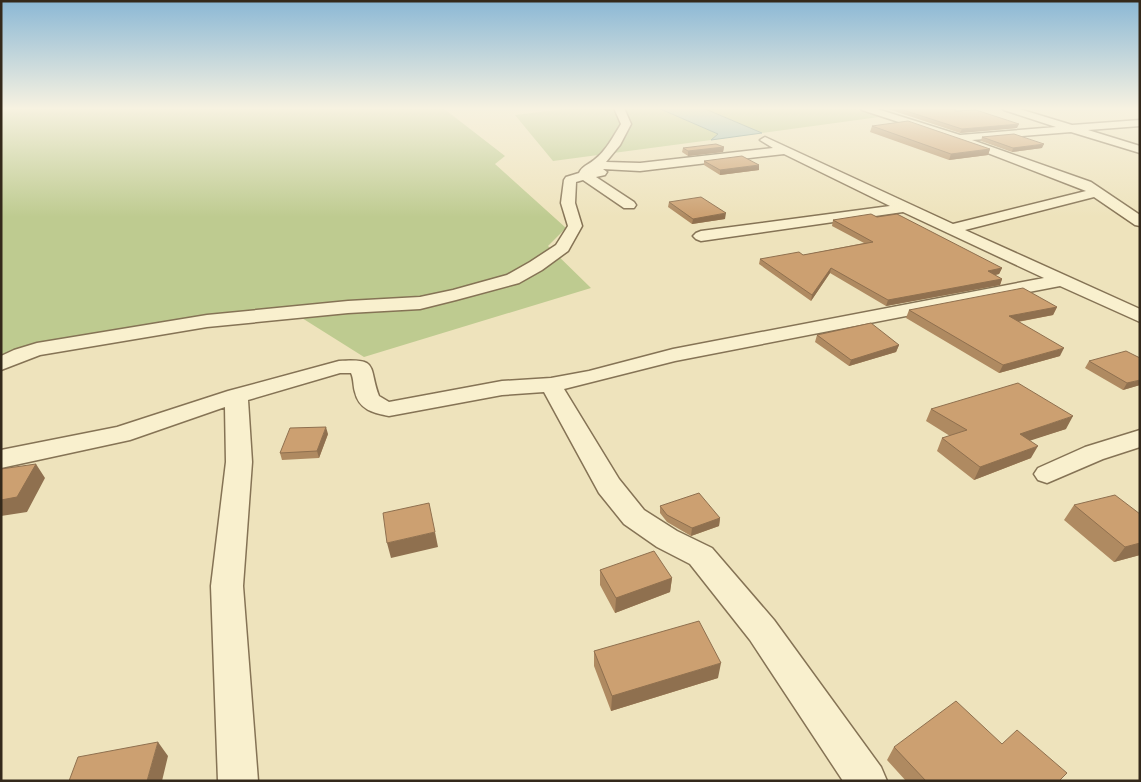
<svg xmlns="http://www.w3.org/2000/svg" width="1141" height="782" font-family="'Noto Serif',serif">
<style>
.green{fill:#becb90}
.water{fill:#a0beb8;stroke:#688b86}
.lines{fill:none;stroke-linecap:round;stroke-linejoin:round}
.street-casing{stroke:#857355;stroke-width:3}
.street{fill:#f9f0ce;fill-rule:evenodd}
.wall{fill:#af8a61}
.shaded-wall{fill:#8f704f}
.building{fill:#cca071;stroke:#8f704f}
</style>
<rect width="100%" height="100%" fill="#eee3bc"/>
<path class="green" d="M1,108H443L505,156L495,164L566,228L548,246L591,288L364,357L294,313L1,359Z
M572,108H658L718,134L711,140L553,161L515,115Z
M703,108H853L879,117L762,133Z"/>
<path class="water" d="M658,108H703L762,133L711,140L718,134Z"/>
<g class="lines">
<defs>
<path id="street" d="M614,108H624L631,124L620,145L606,162L640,163L773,148L760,140L765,137L953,224L1086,191L954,140L862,110L860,108H874L960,135L1056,127L1004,110L1002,108H1016L1072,125L1140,120V126L1088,130L1140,146V153L1071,132L972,140L1091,182L1140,215V226L1135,225L1094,197L965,230L1140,309V322L1060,286L675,361L564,389L619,479L644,510L677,531L712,548L774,620L881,767L887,781H843L750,640L690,564L657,547L624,524L599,493L544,392L502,395L389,416C374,413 359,410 355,392C353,386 354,379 351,373H340L248,400L252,462L243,586L258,781H218L211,586L226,462L225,407L130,440L1,468V450L117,427L228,391L339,361C380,358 368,367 379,396L389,402L502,381L551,378L589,371L673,349L1044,278L903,212L701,241L696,239L693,236L696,233L701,231L890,206L784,154L640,171L603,169L607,172L605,175L596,177L634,202L636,205L634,208H624L583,180L576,182L575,203L582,226L568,251L542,270L519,283L456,300L420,309L348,313L207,327L40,355L1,370V356L14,350L37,343L207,315L348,301L420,297L453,290L507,275L530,262L556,245L568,226L561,203L564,180L566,177L579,173C582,166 588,165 594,160C606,151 613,137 621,124Z
M1140,430V447L1103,459L1047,483L1038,480L1034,474L1038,468L1085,447Z"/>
</defs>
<use href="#street" class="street-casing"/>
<use href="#street" class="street"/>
</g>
<path class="wall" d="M885,108H955V111L1017,128L960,133Z
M872,126L990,149L988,155L949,160L870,132Z
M982,137L1042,148L1012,152L981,141Z
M724,147L723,152L688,156L682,152L683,148Z
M704,161L759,170L720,175L704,165Z
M669,202L725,219L692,224L668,207Z
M877,217L1002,268L999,274L995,275L1002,279L1000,285L886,306L830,273L811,301L759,264L760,259L803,255L864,243L832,226L833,220Z
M1057,307L1053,315L1018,322L1060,356L999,373L906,318L909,310Z
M817,335L899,345L896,352L849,366L815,342Z
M1089,361L1140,385L1123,390L1085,368Z
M931,409L1066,429L1030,440L1031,458L974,480L937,451L942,438L950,436L926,421Z
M328,434L319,458L282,460L280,453Z
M1074,505L1140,514V555L1114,562L1064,520Z
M660,506L720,518L719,526L691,536L667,522L660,513Z
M600,570L672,578L670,592L615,613L600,585Z
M594,651L718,678L611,711L594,666Z
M1002,744L1059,781H906L887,760L894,747Z"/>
<path class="shaded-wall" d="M1019,124L1017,128L960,133L962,129Z
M1044,144L1042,148L1012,152L1013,148Z
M724,147L723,152L688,156V151Z
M990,149L988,155L949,160L951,154Z
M759,165V170L720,175V170Z
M726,213L725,219L692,224L693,219Z
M831,268L830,273L811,301L812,295Z
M1002,268L999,274L986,277L988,271Z
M1002,279L1000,285L886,306L888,300Z
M1057,307L1053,315L1005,324L1009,316Z
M899,345L896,352L849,366L851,360Z
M1064,348L1060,356L999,373L1003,365Z
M1140,380V385L1123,390L1127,383Z
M1073,416L1066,429L1014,446L1020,434Z
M326,427L328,434L319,458L317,451Z
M1038,446L1031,458L974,480L980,467Z
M36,464L45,478L27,512L1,516V500Z
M720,518L719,526L691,536L692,528Z
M435,532L438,547L391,558L387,543Z
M1140,543V555L1114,562L1125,547Z
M672,578L670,592L615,613L616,598Z
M721,663L718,678L611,711L612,696Z
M158,742L168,756L162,781H147Z"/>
<path class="building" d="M897,108H955V111L976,110L1019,124L962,129Z
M908,121L990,149L951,154L872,126Z
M1014,134L1044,144L1013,148L982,137Z
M716,144L724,147L688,151L683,148Z
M742,156L759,165L720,170L704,161Z
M701,197L726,213L693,219L669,202Z
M871,214L877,217L897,214L1002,268L988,271L1002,279L888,300L831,268L812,295L760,259L799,252L803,255L873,242L833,220Z
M1023,288L1057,307L1009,316L1064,348L1003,365L909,310Z
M871,323L899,345L851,360L817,335Z
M1126,351L1140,358V380L1127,383L1089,361Z
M1018,383L1073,416L1020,434L1038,446L980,467L942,438L967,430L931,409Z
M326,427L317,451L280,453L290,428Z
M36,464L17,497L1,500V469Z
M699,493L720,518L692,528L667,515L660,506Z
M1115,495L1140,514V543L1125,547L1074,505Z
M429,503L435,532L387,543L383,513Z
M654,551L672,578L616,598L600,570Z
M699,621L721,663L612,696L594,651Z
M956,701L1002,744L1017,730L1067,773L1059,781H926L894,747Z
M158,742L147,781H69L78,757Z"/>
<linearGradient id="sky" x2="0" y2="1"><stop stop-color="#8bb8d5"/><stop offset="0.5" stop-color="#f7f2e1"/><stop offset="1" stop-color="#f7f2e1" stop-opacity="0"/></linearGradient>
<rect width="1141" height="217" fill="url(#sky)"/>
<rect width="1141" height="782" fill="none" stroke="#34291b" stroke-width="5"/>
</svg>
